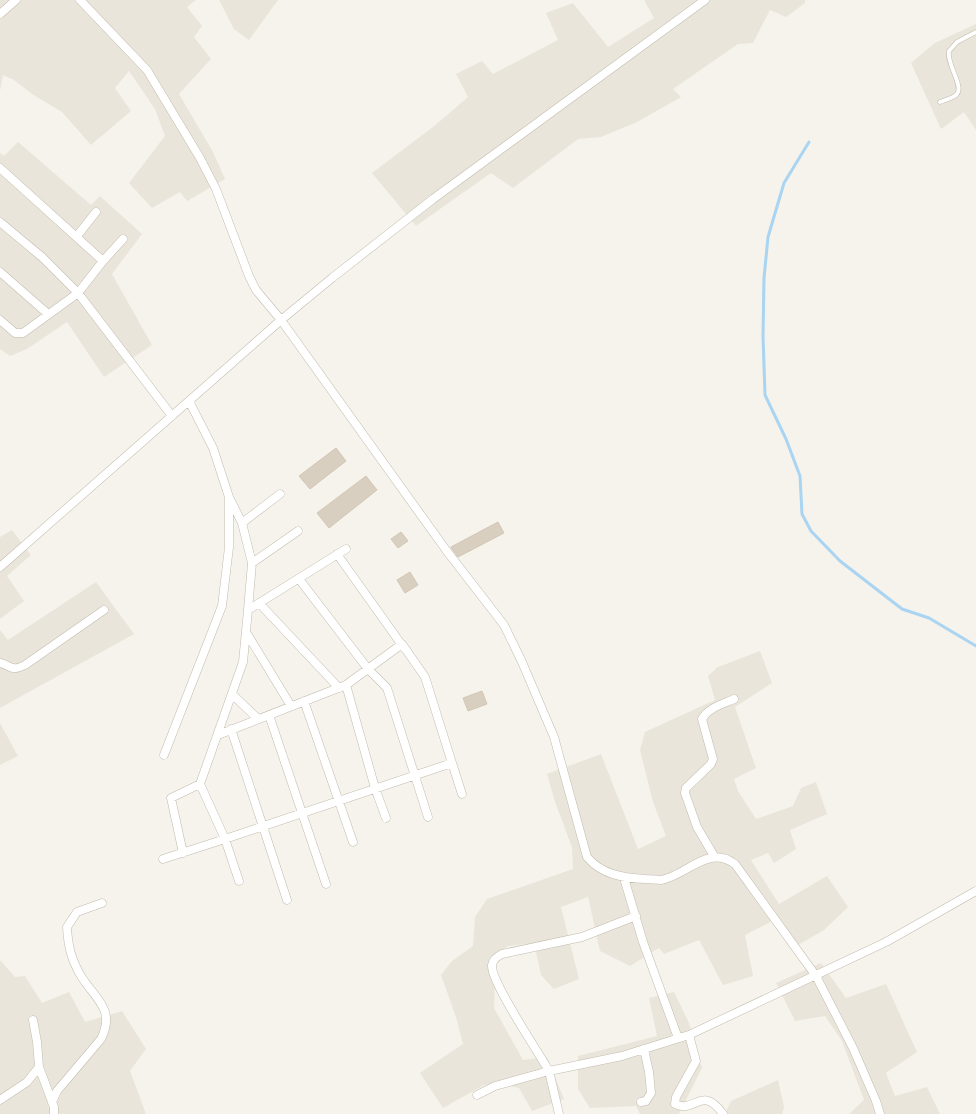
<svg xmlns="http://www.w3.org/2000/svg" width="976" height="1114" font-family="Cabin,sans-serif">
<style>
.residential{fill:#eae5da}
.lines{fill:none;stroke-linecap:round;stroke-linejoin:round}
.stream{stroke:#a9d4f2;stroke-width:3}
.building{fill:#d8cfc1;stroke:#d3c7b4}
.service-casing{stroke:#c2bbae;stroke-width:5}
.minor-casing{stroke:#c2bbae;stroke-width:9}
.service{stroke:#fff;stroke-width:4}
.minor{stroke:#fff;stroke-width:8}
</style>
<rect width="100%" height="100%" fill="#f6f3ec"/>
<path class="residential" d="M0,0H196L187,7L202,26L194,37L211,59L179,94L213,152L225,179L187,201L180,192L152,208L129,183L165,136L155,109L129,71L115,88L131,111L91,145L62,112L32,94L14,80L3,75L0,91Z
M219,0H278L249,40L234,29Z
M644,0H805V3L786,17L770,10L753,43L738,44L673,89L681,97L637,122L601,137L578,139L513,188L491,173L416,226L372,173L433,127L468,97L456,74L482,61L493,74L558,40L546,13L573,3L608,47L654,18Z
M976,24V130L964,112L941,129L911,63L935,43Z
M18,142L91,205L100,196L142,234L112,274L152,345L104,377L67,322L27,349L10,356L0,349V153L4,156Z
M12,530L31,555L7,576L24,601L0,619V537Z
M96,582L134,634L0,708V630L8,640Z
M760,651L772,683L735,707L756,768L734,779L738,791L756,819L793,806L801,788L816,782L827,814L790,830L796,849L774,863L768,853L751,860L779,904L827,876L848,907L824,930L798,945L778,918L745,935L753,976L723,985L699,940L664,954L659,948L630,966L600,951L588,897L561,907L579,979L554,989L541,975L534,943L508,946L489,959L495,978L494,1008L523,1060L547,1057L564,1099L532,1111L519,1088L497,1083L484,1085L443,1108L420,1073L463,1044L456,1017L441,975L452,961L473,946L475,917L487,899L573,869L572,847L555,802L547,774L601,754L638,849L666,836L653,802L640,750L645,732L715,700L708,676L718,667Z
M0,723L18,756L0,765Z
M0,960L15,977L25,976L42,1003L69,992L85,1022L122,1011L146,1049L130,1071L146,1114H0Z
M821,963L846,998L886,984L917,1052L886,1073L895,1096L927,1087L940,1114H849L864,1100L842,1041L825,1016L795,1021L776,983Z
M674,992L689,1023L702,1068L679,1114H640L636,1106L590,1108L578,1089V1056L657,1036L649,998Z
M778,1080L784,1107L782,1114H725L731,1101Z"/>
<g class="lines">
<path class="stream" d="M809,142L784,183L768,237L764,278L763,336L765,395L786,439L800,476L802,514L811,531L840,561L902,609L929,618L976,646"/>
</g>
<path class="building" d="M336,448L346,461L310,489L299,476Z
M366,476L377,490L329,528L317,513Z
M498,522L504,533L458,557L452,549L451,547Z
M401,532L408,541L398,548L391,539Z
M410,572L418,585L405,593L397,580Z
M482,691L487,704L468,711L463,698Z"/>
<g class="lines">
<defs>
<path id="service" d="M940,102C945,100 954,98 957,94C964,86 946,63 949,51L957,42L976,32"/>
<path id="minor" d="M80,0L147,70L200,158L216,189L249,276L256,290L281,320L446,550L504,625L522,662L554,737L587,857C602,875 624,878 646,879C651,879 657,880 661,880C688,875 708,844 735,864L816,976L853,1048L876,1101L880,1114
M0,14L16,0
M0,168L103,261
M0,222L42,257L78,293L172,416
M77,236L96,212
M0,272L48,314
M0,320L15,333H23L78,293L103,261L123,239
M189,401L213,448L229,497L242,523L280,494
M242,523L252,563L298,531
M337,554L404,648
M252,563L248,610L346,549
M0,567L281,320L332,278L433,199L705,0
M299,579L368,669L387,688L428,817
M259,603L339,688
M246,632L291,706
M0,663C13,666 10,672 25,665L104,610
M346,685L375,788L386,818
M232,694L258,719
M304,701L353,842
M269,715L326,884
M231,729L287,900
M218,735L346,685L402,644L425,677L452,763L225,839L239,881
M164,755L222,606L229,547V497
M452,763L462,794
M183,853L171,798L200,784
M714,856L697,827L685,793L686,788L711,764L713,759L702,719C708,708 723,704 734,699
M163,859L225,839L200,784L243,662L248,610
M624,878L643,942L678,1038
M636,916L582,937L502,954C498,956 493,959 492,965C490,981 539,1053 549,1071L622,1056L689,1035L886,942L976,891
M689,1035L696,1061L676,1097L675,1104C695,1114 702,1084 723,1114
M39,1067L54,1107V1114
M477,1095L495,1086L549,1071L559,1114
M0,1100L27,1082L39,1067L37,1042L33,1020
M52,1102L57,1091L101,1039C116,1009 95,999 81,976C71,959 68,946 67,927L77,912L102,903
M641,1102L646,1101L651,1093L649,1072L644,1049"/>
</defs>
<use href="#service" class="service-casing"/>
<use href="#minor" class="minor-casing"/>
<use href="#service" class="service"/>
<use href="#minor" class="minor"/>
</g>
</svg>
